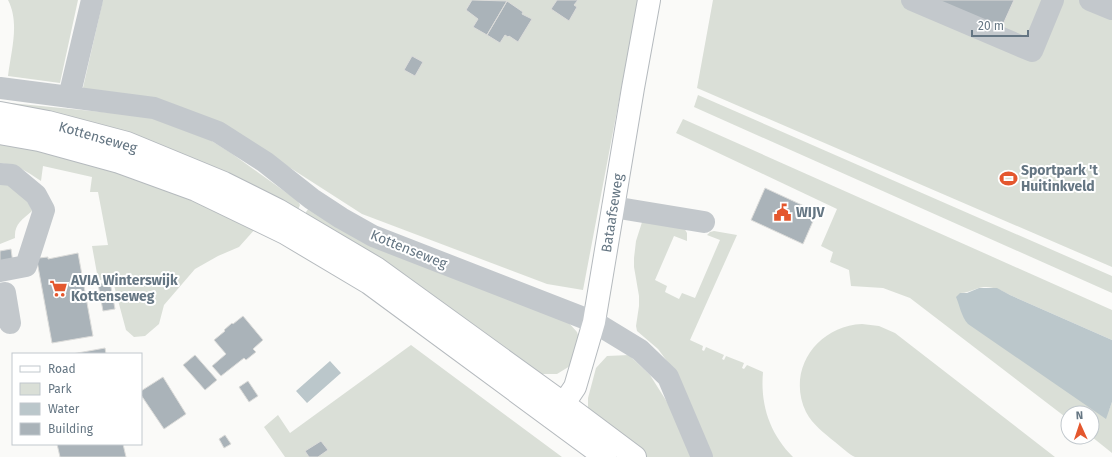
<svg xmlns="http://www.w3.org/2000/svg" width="1112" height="457" font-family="'Fira Sans',sans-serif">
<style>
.green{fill:#dadfd7}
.water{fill:#bbc7cb}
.building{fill:#aab3b9;stroke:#dcdcda}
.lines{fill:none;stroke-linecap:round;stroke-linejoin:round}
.major-casing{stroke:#b5babe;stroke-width:24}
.minor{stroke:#c3c8cc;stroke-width:22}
.major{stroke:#fff;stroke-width:22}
.labels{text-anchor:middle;stroke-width:4;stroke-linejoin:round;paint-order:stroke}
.street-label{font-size:14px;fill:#657683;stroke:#fff}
.poi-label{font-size:14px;font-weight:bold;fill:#657683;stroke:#fff;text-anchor:start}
</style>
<rect width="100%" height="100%" fill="#fafaf8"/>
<path class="green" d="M8,0H78L60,83L8,76C11,51 20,23 8,0Z
M103,0H638L583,290L547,284L362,214L292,169L246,142L82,92Z
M713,0H1112V267L697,88Z
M698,95L1112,276V293L694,107Z
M0,102L153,117L207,138L231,153L298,201L300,205L298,210L0,107Z
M683,119L1112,310V340L1010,295C999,289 988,284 976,289C970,291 966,293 960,293L1109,410L1112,402V453L1092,437V413H1068V419L910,298L883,288L851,286L849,270L830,262L833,252L821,246L837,209L676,133Z
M0,138L128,172L257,227L239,247L218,256L195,269L164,305L159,324L145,336L134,337L126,330L112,278L100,280L98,279L92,246L108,245L98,192H90L92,177L43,166L41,181C26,171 18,165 0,163Z
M0,181L24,193L32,211C22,220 14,224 15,238L0,244Z
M309,208L568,322L577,332L580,341L570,366L557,374H541L306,215V212Z
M643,219L684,228L687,233V241L674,236L655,280L667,286L665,292L679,299L682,293L695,298L720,240L707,235L710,232L714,231L737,235L690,340L703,346L702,350L704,351L706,347L724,355L722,359L724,360L726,356L744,363L742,368L744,369L747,365L763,372C760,405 770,434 793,457H712L678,376L658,349L637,331L636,326L639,306V296L634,267V258L636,241Z
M862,324L879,326L895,333L1055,457C1004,457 954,457 903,457C891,457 879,457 867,457C863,457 858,457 855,457C850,455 840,446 835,442C824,433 813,425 806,412C786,370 817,326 862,324Z
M411,345L562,457H285L264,427L278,415L290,433Z
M629,355L650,375L674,413L692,457H640L588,411V398L596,368L607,356Z"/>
<path class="water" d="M979,288H997L1010,295L1112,340V402L1106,419L968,324C961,316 960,306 956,297L960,293H967Z
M330,361L341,373L307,403L296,391Z"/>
<path class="building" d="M472,0L507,1L487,35L473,27L478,19L466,10Z
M557,0H578L574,5L577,7L569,21L551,9Z
M930,0H1014L1000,31Z
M507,1L523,12L522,14L532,19L518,42L509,36L508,37L505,35L500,43L487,35Z
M412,56L423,62L415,76L404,70Z
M765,188L817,212L803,244L751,220Z
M11,249L15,278L0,280V251Z
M78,253L93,336L52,343L37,261L39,258L48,257V259Z
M110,282L115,309L103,311L98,284Z
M243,316L263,340L253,349L256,352L246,360L244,358L221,376L212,366L226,354L214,340L225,331L224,330L232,323L233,324Z
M105,348L106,354H72Z
M195,355L217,380L205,390L183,365Z
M163,377L186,414L164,429L141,395V391Z
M248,381L258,396L249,402L239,387Z
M225,435L231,444L224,448L219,439Z
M321,441L328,450L318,457H309L305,451Z
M57,444H123L126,457H60Z"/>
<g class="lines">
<defs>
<path id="major" d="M0,113L48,122L127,143L224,183L278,210L376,268L564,404L635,457
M0,133L39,140L119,162L196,190L285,233L369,283L605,457
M556,415L575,387L594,322L633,88L649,0"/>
</defs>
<use href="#major" class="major-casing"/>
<path class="minor" d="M912,0L1032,51L1053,0
M1090,0L1112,9
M0,88L154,108L218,132L265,162L312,199L341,218L373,236L594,322L640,350L668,377L702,457
M69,97L92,0
M0,174L12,175L36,195L44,210L26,266L0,271
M613,207L704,222
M0,294L5,293L10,323"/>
<use href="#major" class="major"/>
</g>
<defs>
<symbol id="stadium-bare" viewBox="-9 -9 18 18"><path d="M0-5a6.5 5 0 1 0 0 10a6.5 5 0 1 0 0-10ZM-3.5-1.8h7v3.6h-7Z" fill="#e4572e" stroke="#fff" stroke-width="2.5" paint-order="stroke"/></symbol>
<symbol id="civic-bare" viewBox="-9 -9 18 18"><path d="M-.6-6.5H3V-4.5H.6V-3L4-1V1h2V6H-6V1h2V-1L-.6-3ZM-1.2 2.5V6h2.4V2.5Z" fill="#e4572e" stroke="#fff" stroke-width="2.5" paint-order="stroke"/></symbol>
<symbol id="supermarket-bare" viewBox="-9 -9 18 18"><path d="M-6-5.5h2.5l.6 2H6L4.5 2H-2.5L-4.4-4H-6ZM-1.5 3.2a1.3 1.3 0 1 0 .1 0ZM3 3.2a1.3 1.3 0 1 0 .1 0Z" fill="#e4572e" stroke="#fff" stroke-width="2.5" paint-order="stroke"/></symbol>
</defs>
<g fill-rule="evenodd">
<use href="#stadium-bare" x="996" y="166" width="25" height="25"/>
<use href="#civic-bare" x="770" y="200" width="25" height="25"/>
<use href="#supermarket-bare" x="46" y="276" width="25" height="25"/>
</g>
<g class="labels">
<g class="street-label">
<text transform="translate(98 137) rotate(16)" y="5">Kottenseweg</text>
<text transform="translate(612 213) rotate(-81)" y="5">Bataafseweg</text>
<text transform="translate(409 249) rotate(22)" y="5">Kottenseweg</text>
</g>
<g class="poi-label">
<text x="1021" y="175">Sportpark 't<tspan x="1021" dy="16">Huitinkveld</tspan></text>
<text x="796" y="217">WIJV</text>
<text x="71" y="285">AVIA Winterswijk<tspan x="71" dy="16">Kottenseweg</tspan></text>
</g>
</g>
<rect x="12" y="353" width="130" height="92" fill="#ffffff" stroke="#c1c8cd"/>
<rect x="20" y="366" width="20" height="6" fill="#ffffff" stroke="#c1c8cd"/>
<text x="48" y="373" font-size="12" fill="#657683">Road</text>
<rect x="20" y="383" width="20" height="12" fill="#dadfd7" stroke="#c1c8cd"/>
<text x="48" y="393" font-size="12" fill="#657683">Park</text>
<rect x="20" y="403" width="20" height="12" fill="#bbc7cb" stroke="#c1c8cd"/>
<text x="48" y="413" font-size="12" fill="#657683">Water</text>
<rect x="20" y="423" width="20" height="12" fill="#aab3b9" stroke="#c1c8cd"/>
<text x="48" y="433" font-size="12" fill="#657683">Building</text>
<g transform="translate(1080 425) rotate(357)"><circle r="19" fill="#ffffff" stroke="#c1c8cd"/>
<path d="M0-3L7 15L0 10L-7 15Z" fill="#e4572e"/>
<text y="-6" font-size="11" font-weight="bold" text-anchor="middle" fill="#657683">N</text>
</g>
<path d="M972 30v6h56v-6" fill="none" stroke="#657683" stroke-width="2"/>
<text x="978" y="30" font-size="12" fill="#657683" stroke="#ffffff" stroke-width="3" paint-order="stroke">20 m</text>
</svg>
